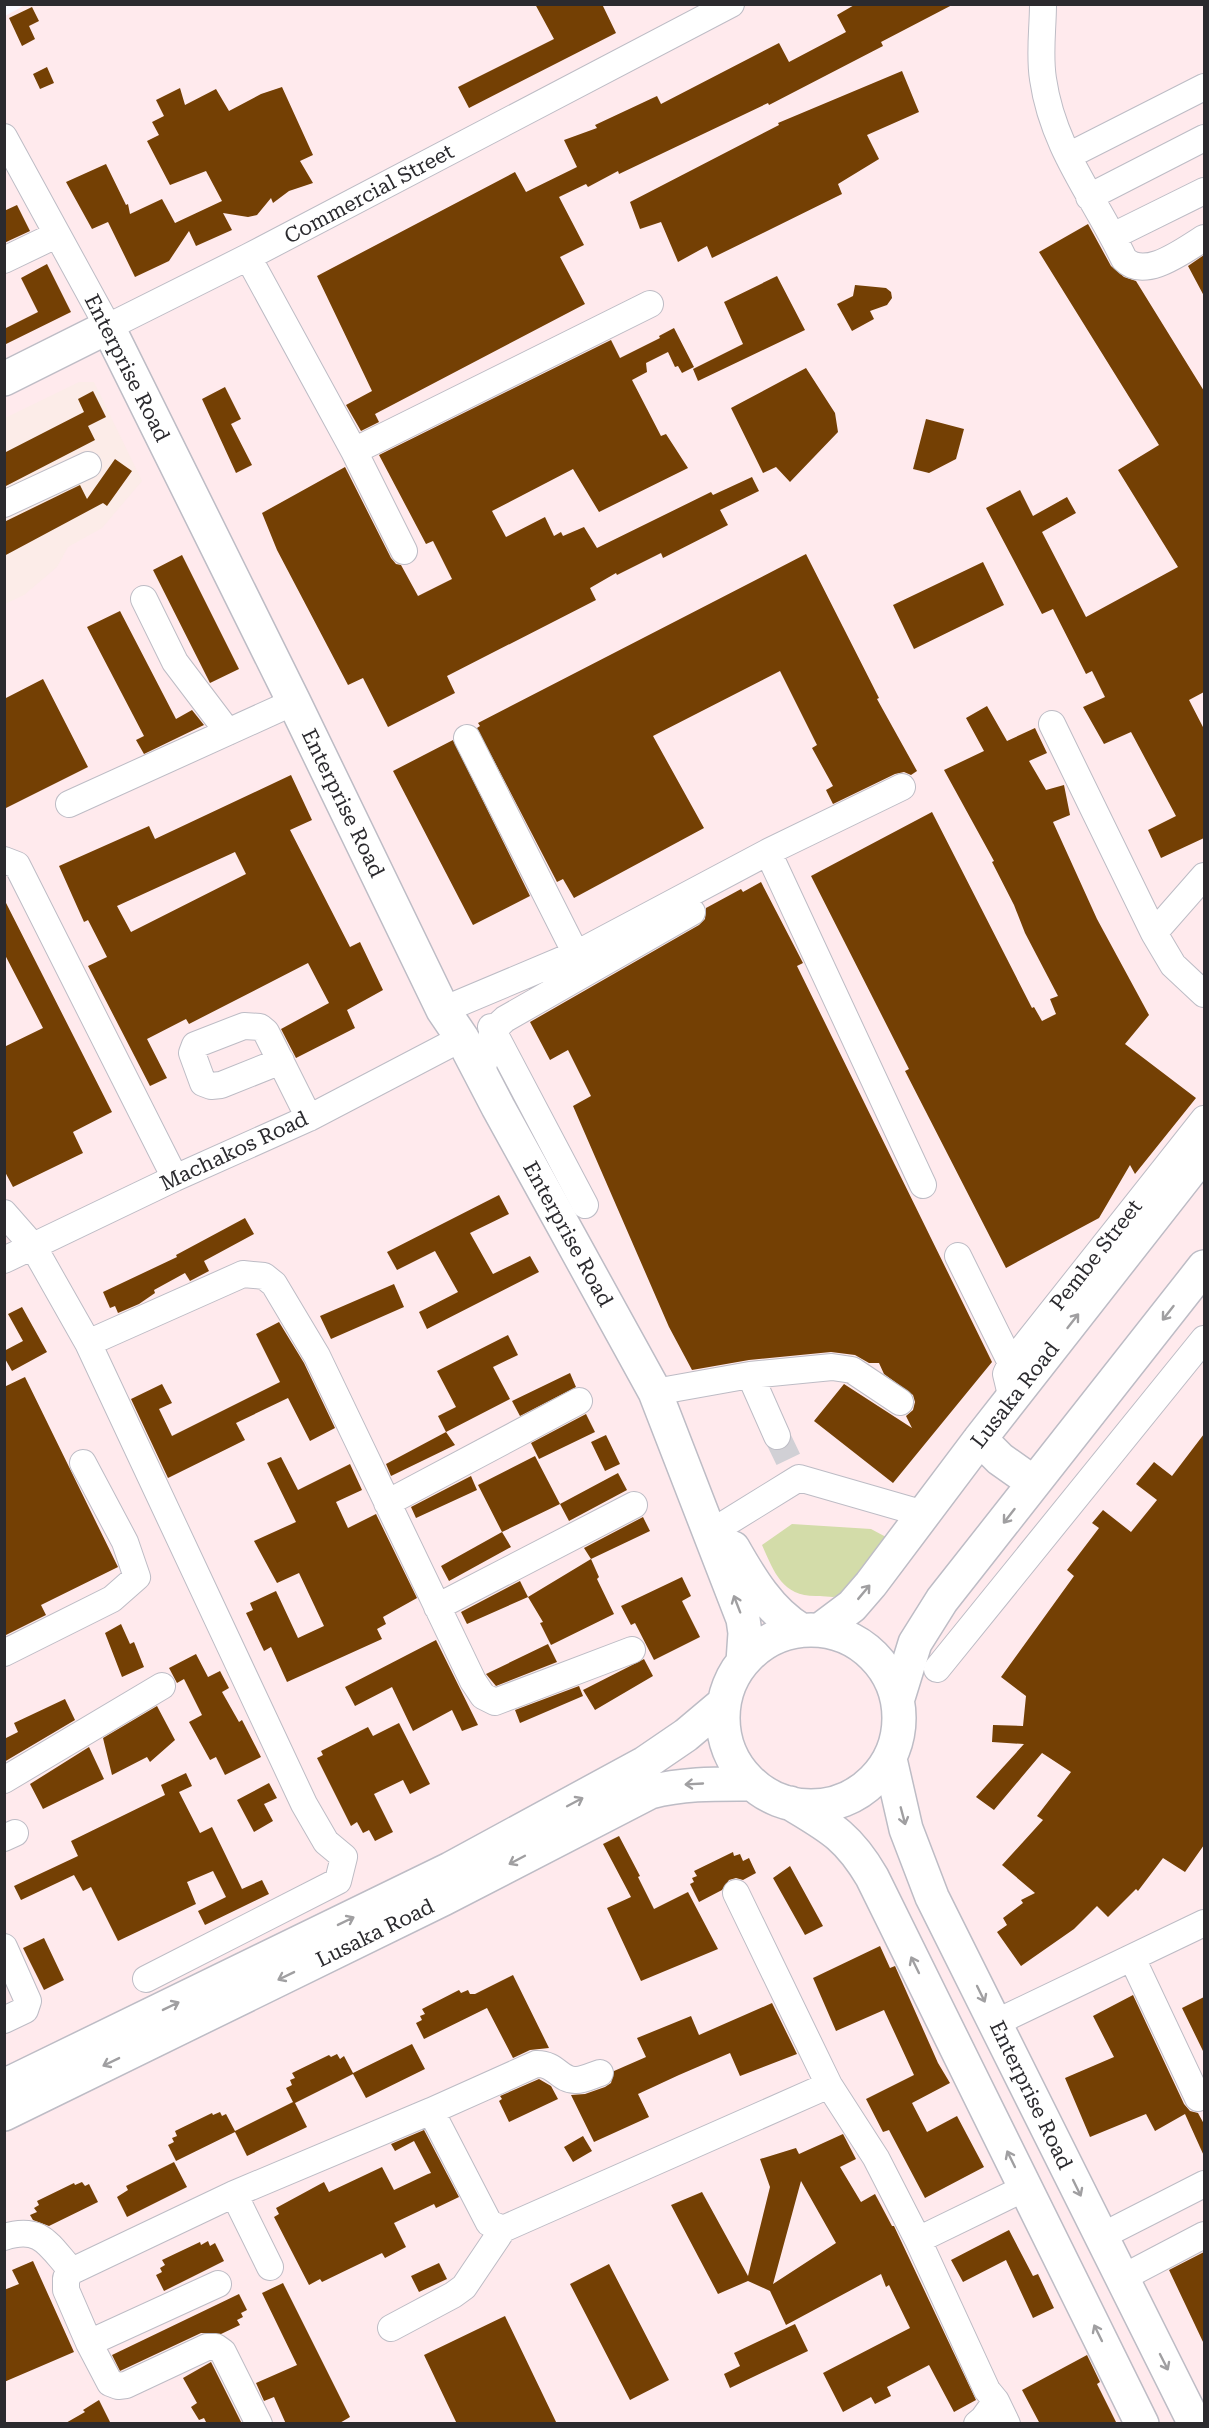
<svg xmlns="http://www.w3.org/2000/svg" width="1209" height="2428" font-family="'Roboto Serif',serif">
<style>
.industrial{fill:#ffeaed}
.education{fill:#fcece8}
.green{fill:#d3dca9}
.building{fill:#744004;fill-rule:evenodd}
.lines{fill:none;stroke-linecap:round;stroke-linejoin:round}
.minor-tunnel{stroke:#d1d0d5;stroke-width:26;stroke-dasharray:26 13;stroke-linecap:butt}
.minor-casing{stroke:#bdbcc5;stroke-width:28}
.major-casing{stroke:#bdbcc5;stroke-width:36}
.minor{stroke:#fff;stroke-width:26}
.major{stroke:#fff;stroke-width:33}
.oneway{stroke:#a09fa1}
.labels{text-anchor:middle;stroke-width:6;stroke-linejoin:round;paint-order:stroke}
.street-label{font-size:21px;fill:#2b2a2e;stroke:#fff}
</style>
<rect width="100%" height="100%" fill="#faf9ff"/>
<path class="industrial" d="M27,4L1204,5V2423L5,2424V16Z"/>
<path class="education" d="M79,382H94L142,481L102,528L68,547L57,567L24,595L5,604V418Z"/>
<path class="green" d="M792,1524L871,1529L886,1537C875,1553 856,1590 839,1596C834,1598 825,1596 820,1596C783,1598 775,1574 762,1545Z"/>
<path class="building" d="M535,4H602L616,33L469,108L458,87L554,39Z
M856,4H954L881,42L883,46L769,105L768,103L619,174L618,171L588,187L586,184L559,197L584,245L560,257L585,304L375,414L379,422L361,431L346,405L372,391L317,276L515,172L526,192L577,167L564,140L597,128L595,125L657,96L661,104L779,43L789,62L846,32L837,15Z
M32,7L39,21L29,26L35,39L22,46L9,18Z
M47,67L54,83L40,89L33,74Z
M902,71L919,112L867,135L879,159L838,184L842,194L712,258L707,246L678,262L661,222L640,229L630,202L779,125L778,123Z
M282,87L313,155L300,161L313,183L289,191L273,203L271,198L257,215L248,217L223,213L232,230L196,246L189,231L169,261L135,277L108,222L92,229L66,182L106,164L126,205L128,204L130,214L162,199L175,223L222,201L206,171L170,185L147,141L159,135L152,122L164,116L156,100L180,88L185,105L216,89L229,111L261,94Z
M17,205L30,231L4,243V211Z
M1088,224L1111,266L1124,277L1136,281L1204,391V692L1189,700L1204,729V838L1161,858L1148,830L1176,816L1131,732L1104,744L1083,707L1105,697L1092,671L1086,674L1053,609L1042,614L986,508L1020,490L1033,516L1067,497L1076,513L1042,532L1086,617L1178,567L1118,470L1159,445L1039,252Z
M1204,255V296L1188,266Z
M47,264L71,312L4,345V329L38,312L21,278Z
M777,276L805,330L698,381L693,369L743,344L724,302Z
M855,285L886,288L891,292L892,298L887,305L870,311L874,319L852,331L837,304L853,296Z
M674,328L694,367L682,373L678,366L675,367L668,352L646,363L647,372L632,380L661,436L666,434L688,468L599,512L573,469L492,511L506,537L545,517L554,536L561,532L563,536L584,527L597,548L711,492L713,495L752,477L759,491L720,510L728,525L663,558L661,553L617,575L616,573L590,588L596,600L447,676L455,693L388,727L363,678L348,685L277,550L262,513L345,467L391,558L396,564L401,565L418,596L452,579L433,541L426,544L379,455L611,340L620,358L660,338L659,336Z
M806,368L835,413L838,432L790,482L776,467L763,473L731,408Z
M225,387L241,419L231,424L252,465L236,473L202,399Z
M93,391L106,417L88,426L95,440L4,487V453L84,412L78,399Z
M926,419L964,429L956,459L929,473L913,469Z
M115,459L132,471L107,506L103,503L4,556V522L80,485L87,499Z
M806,554L879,698L877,699L917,771L911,775L904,772L895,774L833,804L826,790L833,786L812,748L817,745L780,671L653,736L704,828L574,898L563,879L557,882L477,728L480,726L478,723Z
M182,555L239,669L210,683L153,570Z
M983,562L1004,605L914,649L893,605Z
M120,611L176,719L192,710L204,725L144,754L136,740L144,736L87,627Z
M43,679L88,767L4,809V699Z
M987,706L1007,741L1035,728L1047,753L1029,761L1046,790L1064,785L1070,815L1053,822L1097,919L1149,1015L1125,1044L1196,1098L1135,1174L1130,1165L1099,1218L1006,1268L905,1071L909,1069L811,876L932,812L1032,1008L1034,1007L1042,1021L1056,1014L1050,999L1058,996L1025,933L1014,905L992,862L994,861L944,770L984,751L966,718Z
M453,740L530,896L473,925L393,771Z
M291,775L312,820L290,830L350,947L360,942L383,990L347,1010L355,1028L296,1058L281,1029L329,1003L308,963L189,1024L186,1019L147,1039L167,1078L150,1086L88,966L107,957L88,920L84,922L59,866L149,826L155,839ZM235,852L246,874L131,932L117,906Z
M761,882L803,963L797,966L992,1362L893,1483L814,1421L844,1384L912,1428L906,1416L913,1410L915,1402L913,1395L884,1374L879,1363H869L855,1355L831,1352L749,1360L692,1370L669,1327L573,1106L591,1096L568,1050L550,1060L530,1022L699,925L705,919L706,908L741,889L743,892Z
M4,899L112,1112L73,1132L83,1153L13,1187L4,1170V1047L43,1028L4,953Z
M499,1195L509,1214L470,1233L493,1274L530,1256L539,1272L427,1329L419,1312L458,1292L435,1251L397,1270L387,1252Z
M245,1218L254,1234L204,1261L209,1271L190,1281L185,1273L154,1290L155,1293L139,1304L118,1313L115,1306L110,1308L103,1292L177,1257L176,1255Z
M394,1284L404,1307L331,1339L320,1316Z
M22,1307L47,1352L12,1371L4,1357V1351L23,1341L8,1314Z
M279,1322L304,1363L335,1428L310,1441L288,1398L236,1423L245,1440L168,1478L131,1399L162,1384L172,1403L159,1409L172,1436L280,1382L256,1334Z
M508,1335L518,1355L493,1367L510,1399L446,1432L438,1416L456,1407L437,1371Z
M570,1373L576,1387L520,1416L512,1401Z
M25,1377L118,1567L41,1605L46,1615L4,1636V1387Z
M586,1414L595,1432L539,1459L531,1443Z
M446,1432L455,1445L391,1476L386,1464Z
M1204,1434V1845L1185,1872L1163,1858L1138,1891L1136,1889L1108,1917L1097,1906L1074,1929L1021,1966L997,1932L1007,1925L1003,1918L1023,1903L1021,1900L1035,1893L1002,1865L1043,1820L1037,1816L1071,1772L1042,1753L994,1810L976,1797L1024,1744L992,1742L993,1725L1023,1726L1026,1696L1001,1677L1074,1576L1067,1570L1099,1528L1092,1523L1103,1510L1131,1532L1157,1500L1136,1484L1154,1462L1172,1476Z
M606,1435L620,1464L605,1471L591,1442Z
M535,1456L560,1504L502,1532L478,1485Z
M281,1457L298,1490L350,1464L362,1490L336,1502L348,1528L376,1514L417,1598L383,1617L386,1624L377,1629L382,1639L287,1682L271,1647L264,1651L246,1613L253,1610L250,1603L276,1591L298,1638L324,1626L299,1573L277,1583L254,1541L296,1522L267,1463Z
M618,1473L627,1490L569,1521L560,1504Z
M471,1476L477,1490L416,1518L411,1507Z
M643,1517L650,1531L591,1559L584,1548Z
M502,1532L511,1547L449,1581L441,1566Z
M591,1559L599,1577L597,1579L614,1614L551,1645L540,1623L543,1622L528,1597Z
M682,1577L691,1596L682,1601L700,1637L654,1660L635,1623L631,1625L621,1606Z
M520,1581L528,1597L467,1624L461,1612Z
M121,1624L130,1644L134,1642L144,1667L122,1677L105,1633Z
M436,1640L478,1725L462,1731L452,1710L413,1731L392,1687L355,1706L345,1687Z
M548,1644L557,1662L496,1686L486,1674Z
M196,1654L208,1677L220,1671L229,1688L222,1692L239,1722L242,1720L261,1757L225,1775L216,1757L210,1760L189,1722L202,1715L184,1679L177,1683L169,1668Z
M644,1659L653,1676L595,1710L583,1690Z
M579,1686L583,1696L520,1723L515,1710Z
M65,1699L75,1720L4,1762V1739L18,1732L14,1723Z
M157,1706L175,1740L150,1762L147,1757L112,1775L103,1738Z
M399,1723L430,1784L410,1794L403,1780L374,1794L393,1832L375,1841L369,1830L363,1833L357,1822L351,1826L317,1758L323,1755L321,1751L368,1727L373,1736Z
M89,1747L104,1779L43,1809L30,1784Z
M186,1773L192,1786L179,1792L200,1833L212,1827L242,1889L262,1880L269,1894L205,1925L198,1911L226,1897L213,1871L187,1882L196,1904L118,1941L91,1887L83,1891L74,1875L21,1900L14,1886L78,1856L71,1841L165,1795L161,1785Z
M269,1783L277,1798L264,1804L273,1821L254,1832L237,1800Z
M619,1836L640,1876L638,1877L654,1909L688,1892L718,1949L641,1981L607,1908L631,1897L603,1844Z
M733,1852L734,1856L740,1854L743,1861L749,1858L756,1873L743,1880L736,1878L729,1880L722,1890L699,1902L690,1884L694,1882L692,1878L697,1876L694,1871Z
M790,1866L823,1926L805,1935L773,1878Z
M44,1938L64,1980L44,1990L23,1948Z
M880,1946L890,1968L895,1966L938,2063L950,2083L912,2103L927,2132L957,2116L984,2167L925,2198L889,2130L883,2132L866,2099L914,2075L884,2010L836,2031L813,1978Z
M513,1975L549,2048L530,2050L513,2058L487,2008L424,2039L416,2023L422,2020L420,2016L425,2014L422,2009L459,1990L461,1993L468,1990L470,1994H475Z
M1133,1995L1184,2104L1190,2111L1198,2113L1204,2124V2156L1185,2114L1155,2131L1146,2114L1090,2137L1065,2078L1114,2057L1093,2016Z
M1204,1997V2053L1182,2008Z
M772,2003L797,2054L740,2076L730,2053L679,2075L638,2094L649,2117L594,2142L571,2095L585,2094L605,2087L611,2083L614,2071L646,2057L637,2038L691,2016L699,2035Z
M412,2044L425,2069L366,2098L353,2074L295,2103L307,2127L247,2156L235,2132L176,2161L168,2145L174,2142L172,2138L177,2136L175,2131L212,2113L213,2115L220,2112L222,2116L226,2114L235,2131L293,2102L286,2088L292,2085L290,2080L295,2078L292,2073L329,2055L331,2057L337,2054L340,2059L344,2056L353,2073Z
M539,2079L551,2086L558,2099L509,2122L499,2101L502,2099L500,2096Z
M424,2130L459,2197L436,2208L434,2204L394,2223L406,2247L385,2258L382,2253L322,2282L320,2279L309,2285L274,2217L279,2214L276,2208L324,2182L329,2192L382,2167L394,2190L428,2174L431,2173L414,2141L395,2151L391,2144Z
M843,2134L856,2159L840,2167L861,2202L875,2194L892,2226H894L976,2400L954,2412L929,2365L887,2387L891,2396L875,2404L871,2397L843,2412L823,2373L910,2328L889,2285L886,2287L881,2274L786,2325L770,2291L748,2281L718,2294L671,2205L702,2192L748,2276L770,2187L760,2159L796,2148L799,2154ZM801,2181L836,2243L773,2284Z
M583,2136L592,2151L573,2162L564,2147Z
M174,2162L187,2187L127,2217L117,2197L128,2190L126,2186Z
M82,2182L85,2186L89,2184L98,2202L49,2226L33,2220L30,2215L37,2212L34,2208L39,2205L37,2201L74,2183L75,2185Z
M1009,2230L1033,2276L1038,2274L1054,2308L1033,2318L1006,2260L963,2282L951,2260Z
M208,2241L210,2246L215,2243L224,2261L164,2291L156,2275L162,2272L160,2268L165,2265L162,2260L200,2242L201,2245Z
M1204,2252V2344L1169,2270Z
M33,2261L74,2352L4,2382V2290L19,2284L12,2270Z
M439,2263L447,2279L419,2292L411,2276Z
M609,2264L669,2380L630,2400L570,2284Z
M283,2283L350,2417L338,2424H286L274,2397L264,2401L256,2383L297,2365L262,2293Z
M239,2294L247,2310L241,2313L243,2317L237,2320L240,2325L221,2334L201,2333L120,2371L112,2355Z
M505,2316L557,2424H457L424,2355Z
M795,2324L808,2351L730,2388L724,2374L740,2366L734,2353Z
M1087,2355L1100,2382L1097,2384L1117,2424H1040L1022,2390Z
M211,2362L242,2424H207L204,2418L199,2420L191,2407L197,2403L183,2378Z
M99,2400L111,2424H64L85,2412L83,2410Z"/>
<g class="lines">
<path class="minor-tunnel" d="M777,1436L790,1463"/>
<defs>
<path id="minor" d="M1043,4C1043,29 1039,54 1043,79C1053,149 1095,198 1124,259C1145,281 1184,250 1204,238
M4,137L108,327L248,257L731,4
M1068,156L1204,87
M1089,197L1204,138
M1113,236L1204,191
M248,257L354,451L404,551
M4,260L56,235
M354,451L650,304
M4,504L88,465
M144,599L175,662L228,732
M1052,724L1154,933
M467,738L576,954
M69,804L294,702
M768,852L923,1185
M4,860L17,865L175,1178
M1204,876L1154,933L1173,965L1204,994
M443,1010L576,954L768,852L902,787
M491,1027L585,1205
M281,1061L221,1085L211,1086L203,1083L192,1053L195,1045L244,1026L260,1027L266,1032L309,1118
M481,1075L493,1030L505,1019L692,912
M4,1213L33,1246L88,1343L304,1804L326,1842L344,1857L338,1881L146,1979
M958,1256L1011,1363
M4,1260L175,1178L309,1118L462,1038
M88,1343L243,1274L264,1276L274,1284L317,1356L473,1681L483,1696L495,1702L632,1650
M750,1375L777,1436
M655,1392L750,1375L832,1367L852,1370L900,1402
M1012,1399L1006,1374L1011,1363L1204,1119
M387,1503L579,1401
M710,1533L799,1478L924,1514
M437,1607L634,1505
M4,1653L112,1599L137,1577L125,1542L83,1463
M937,1669L1204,1339
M4,1780L162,1686
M4,1838L15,1833
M736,1893L829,2085L876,2158L918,2240L987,2390L996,2401L983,2419L977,2424
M4,1947L28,2001L25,2010L4,2020
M1132,1958L1198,2098
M995,2023L1204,1923
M431,2111L536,2064C556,2063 560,2081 576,2080C584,2080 593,2075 600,2073
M234,2194L270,2267
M1102,2236L1204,2184
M4,2237C42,2225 49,2246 72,2271
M918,2240L1025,2188
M1122,2278L1204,2235
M391,2328L453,2295L464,2287L503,2229
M89,2343L218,2284
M996,2401L1007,2424
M259,2424L223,2352L216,2347H207L126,2385L118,2386L110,2383L89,2343L66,2290V2278L72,2271L234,2194L431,2111L489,2223L503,2229L829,2085"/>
<path id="major" d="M4,379L108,327L294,702L443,1010L462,1038L498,1107L655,1392L743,1619L745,1633L743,1662
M980,1439L1000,1459L1034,1483
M733,1548C750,1578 770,1612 801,1630
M723 1718a88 88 0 1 1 176 0a88 88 0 1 1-176 0Z
M820,1630L852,1606L871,1584L980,1439L1204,1153
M898,1698L915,1643L942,1600L1204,1267
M890,1759L906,1829L932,1897L1195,2424
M790,1803C830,1827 848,1836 872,1877L1142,2424
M4,2086L450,1869L645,1763L686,1735L724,1703
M4,2114L443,1899L650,1792C685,1783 718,1784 753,1784"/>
</defs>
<use href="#minor" class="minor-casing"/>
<use href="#major" class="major-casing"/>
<use href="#minor" class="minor"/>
<use href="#major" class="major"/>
</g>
<defs><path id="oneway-shaft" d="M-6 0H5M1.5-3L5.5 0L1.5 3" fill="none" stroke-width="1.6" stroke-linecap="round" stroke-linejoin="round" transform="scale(1.5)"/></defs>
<g class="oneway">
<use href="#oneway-shaft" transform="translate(1168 1313) rotate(128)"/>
<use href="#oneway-shaft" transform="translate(1073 1321) rotate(-52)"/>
<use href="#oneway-shaft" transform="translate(1009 1516) rotate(128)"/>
<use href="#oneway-shaft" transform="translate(864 1592) rotate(-50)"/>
<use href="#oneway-shaft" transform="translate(737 1604) rotate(-111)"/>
<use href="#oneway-shaft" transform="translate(694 1784) rotate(177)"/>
<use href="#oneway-shaft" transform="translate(575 1802) rotate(-28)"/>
<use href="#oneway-shaft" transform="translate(903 1816) rotate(75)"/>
<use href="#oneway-shaft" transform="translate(517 1860) rotate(152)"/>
<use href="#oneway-shaft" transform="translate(346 1921) rotate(-26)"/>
<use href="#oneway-shaft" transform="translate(915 1965) rotate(-116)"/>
<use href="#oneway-shaft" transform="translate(286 1976) rotate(154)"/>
<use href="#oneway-shaft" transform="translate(981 1994) rotate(64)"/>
<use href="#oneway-shaft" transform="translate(171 2006) rotate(-26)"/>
<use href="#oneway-shaft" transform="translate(111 2062) rotate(154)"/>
<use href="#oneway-shaft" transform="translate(1011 2159) rotate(-116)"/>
<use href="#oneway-shaft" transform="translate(1077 2188) rotate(64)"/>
<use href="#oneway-shaft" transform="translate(1098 2333) rotate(-116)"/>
<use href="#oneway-shaft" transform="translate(1164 2362) rotate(63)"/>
</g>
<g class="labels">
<g class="street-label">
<text transform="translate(369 194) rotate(-28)" y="7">Commercial Street</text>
<text transform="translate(127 368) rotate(63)" y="7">Enterprise Road</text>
<text transform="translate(343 803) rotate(64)" y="7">Enterprise Road</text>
<text transform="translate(234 1151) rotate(-25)" y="7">Machakos Road</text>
<text transform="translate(568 1234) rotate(61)" y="7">Enterprise Road</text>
<text transform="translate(1096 1255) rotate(-52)" y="7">Pembe Street</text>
<text transform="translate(1015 1395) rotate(-52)" y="7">Lusaka Road</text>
<text transform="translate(375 1933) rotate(-26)" y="7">Lusaka Road</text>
<text transform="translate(1031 2095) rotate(64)" y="7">Enterprise Road</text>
</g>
</g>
<rect width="1209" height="2428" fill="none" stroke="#2b2a2e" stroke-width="12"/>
</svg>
